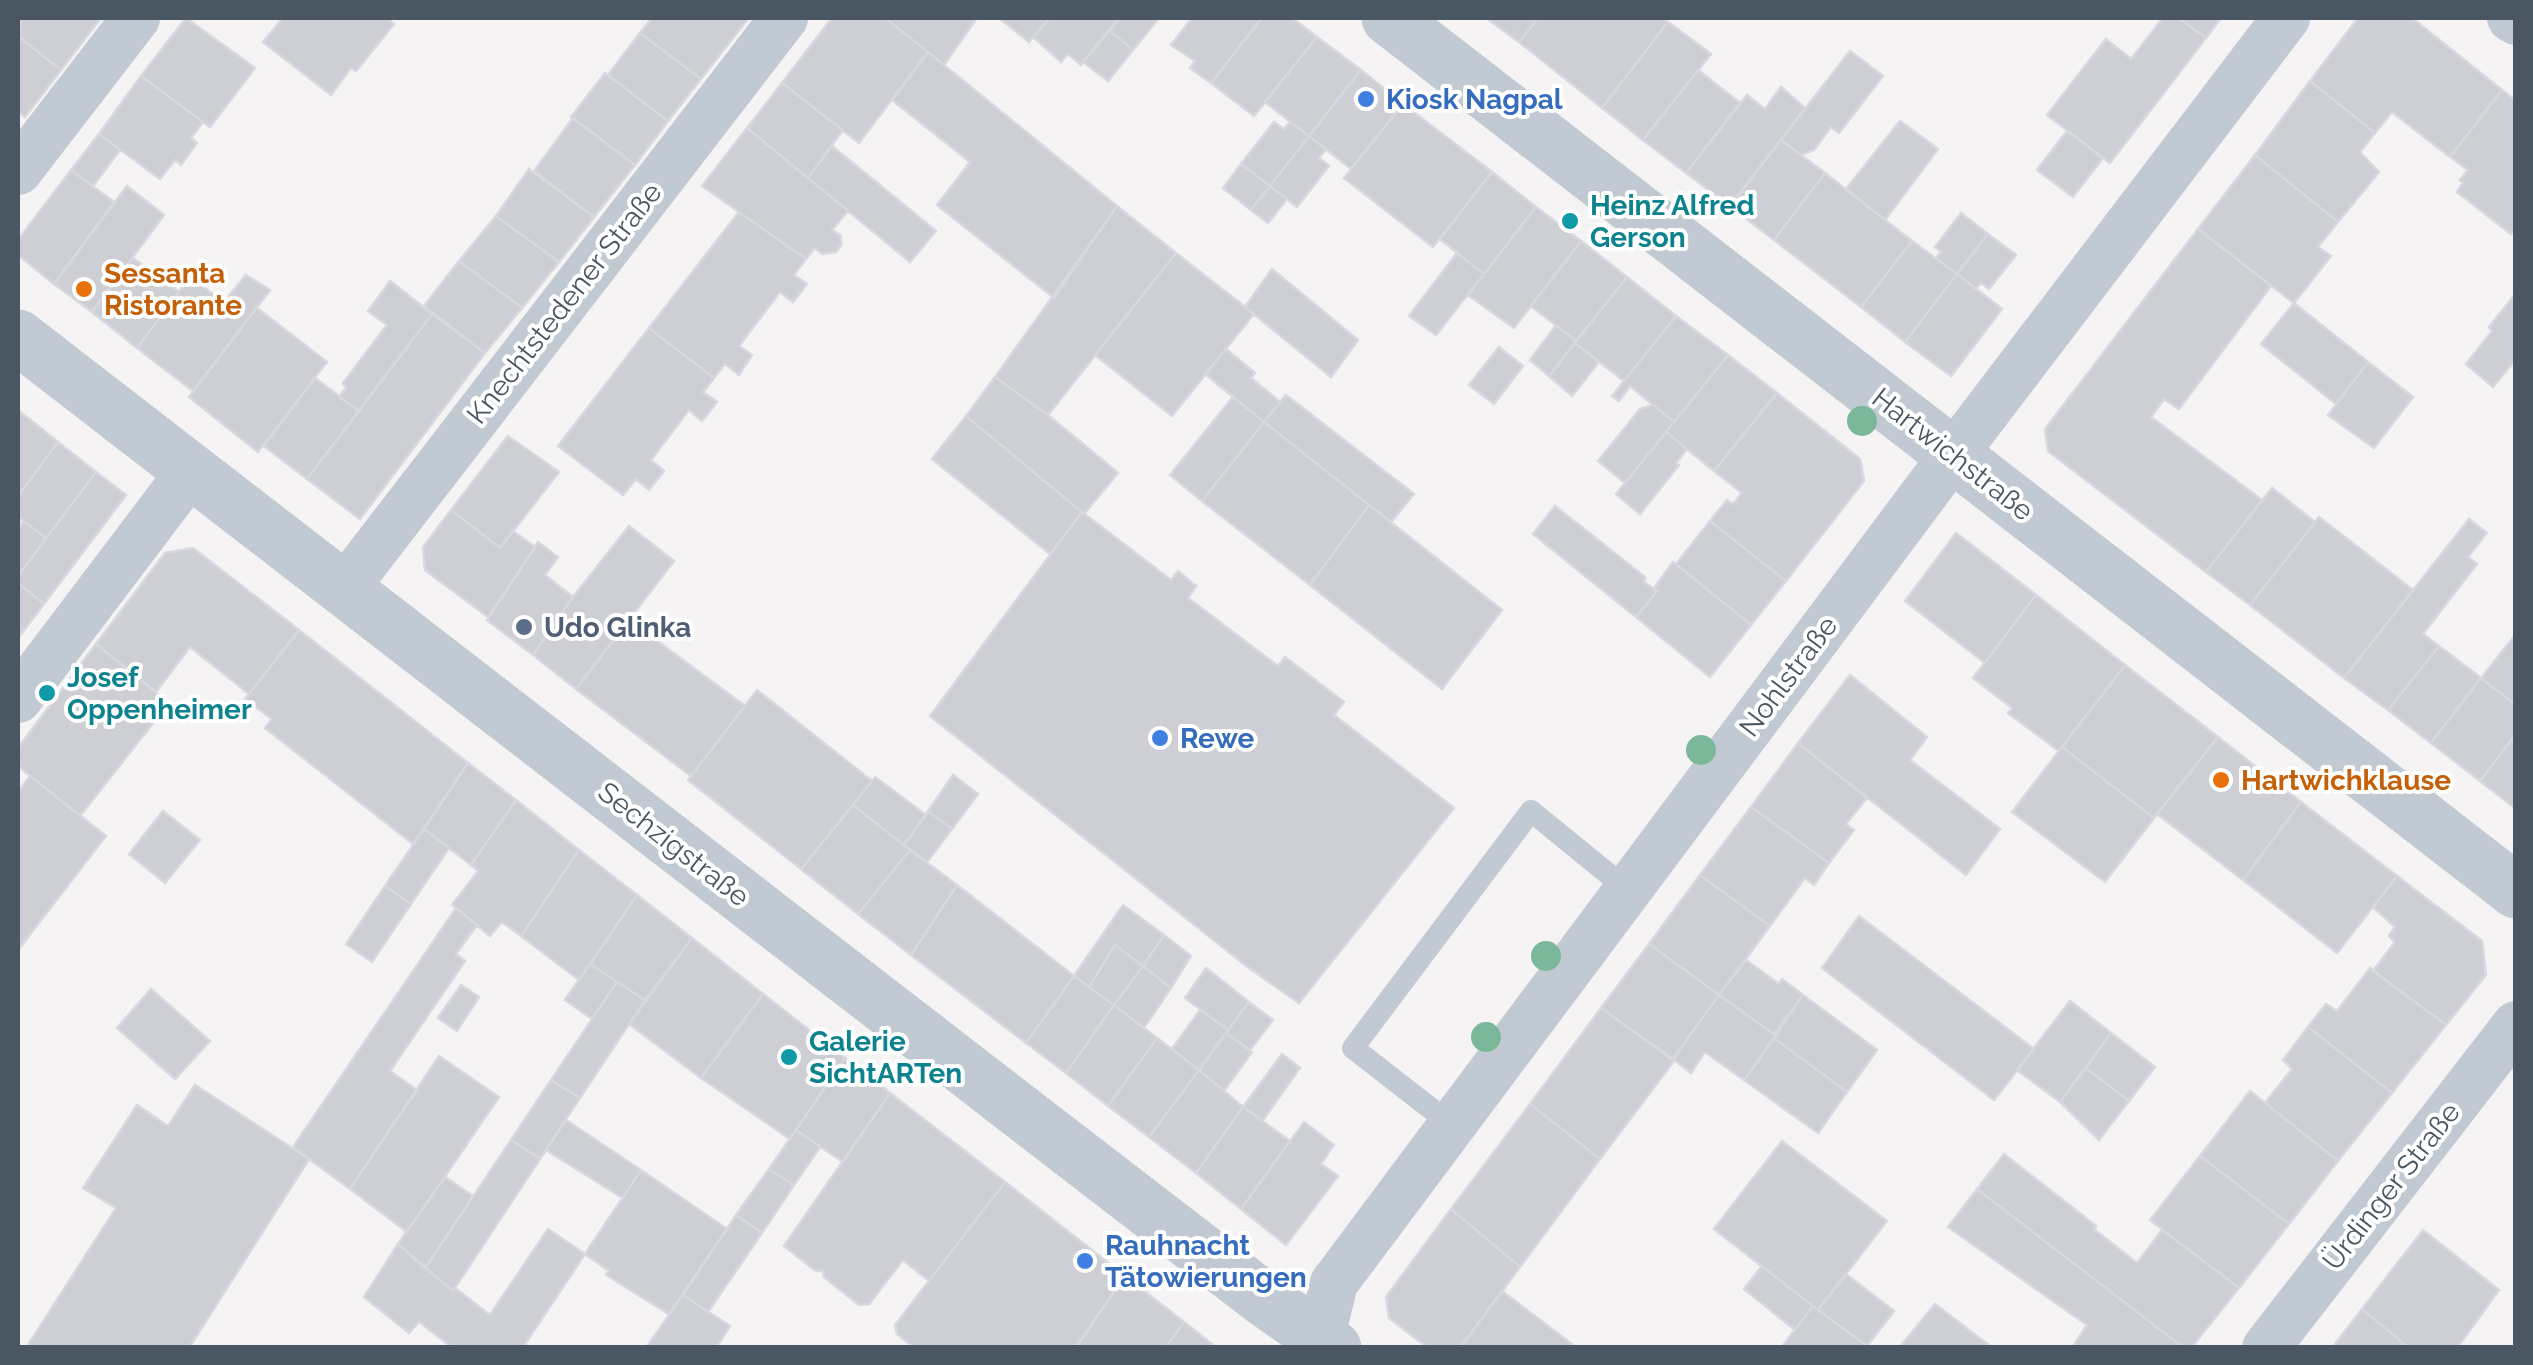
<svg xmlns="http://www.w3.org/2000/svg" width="2533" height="1365" font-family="Raleway,sans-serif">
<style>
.building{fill:#cdcfd5;stroke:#d7d9de;stroke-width:2.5}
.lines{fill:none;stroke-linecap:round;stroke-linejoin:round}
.service{stroke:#c1cad2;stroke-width:22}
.minor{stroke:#c1cad2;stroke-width:48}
.tertiary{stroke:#c1cad2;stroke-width:55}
.tree{fill:#7bb799}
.shop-dot{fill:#3f7fe0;stroke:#fff;stroke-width:4}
.culture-dot{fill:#0f9aa8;stroke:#fff;stroke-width:4}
.food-dot{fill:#e8710a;stroke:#fff;stroke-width:4}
.service-dot{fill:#5c6f8a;stroke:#fff;stroke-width:4}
.labels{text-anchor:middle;stroke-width:8;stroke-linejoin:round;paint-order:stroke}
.shop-label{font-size:28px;font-weight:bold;fill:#366cbe;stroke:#fff;text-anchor:start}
.culture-label{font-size:28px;font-weight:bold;fill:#0d838f;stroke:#fff;text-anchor:start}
.food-label{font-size:28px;font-weight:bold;fill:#c56008;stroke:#fff;text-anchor:start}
.street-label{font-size:28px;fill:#4a5661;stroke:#fff}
.service-label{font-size:28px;font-weight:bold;fill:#4e5e75;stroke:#fff;text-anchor:start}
</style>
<rect width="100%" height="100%" fill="#f5f3f3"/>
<path class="building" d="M21,18H101L61,70L18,36Z
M186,18L255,68L210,127L141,76Z
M283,18H392L390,21L394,24L356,71L351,68L331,95L263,42Z
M652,18H743L747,20L701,79L640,33Z
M832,18H885L928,52L859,143L782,83Z
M885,18H977L944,65Z
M999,18H1050L1029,42Z
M1050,18H1120L1081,65L1068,54L1061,62L1033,37Z
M1120,18H1159L1133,50L1109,30Z
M1192,18H1262L1211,83L1190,68L1195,61L1171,45Z
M1262,18H1292L1317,37L1254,116L1211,83Z
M1486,18H1538L1519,42Z
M1538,18H1662L1668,22L1602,108L1519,42Z
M2163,18H2179L2206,38L2110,163L2047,115L2106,39L2131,59Z
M2179,18H2221L2206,38Z
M2358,18H2412L2502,90L2450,157L2392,112L2375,133L2310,81Z
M1668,22L1711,54L1643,140L1602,108Z
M1109,30L1133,50L1108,81L1083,62Z
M640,33L701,79L668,121L608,75Z
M18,36L61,70L25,117L18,112Z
M1317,37L1361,70L1309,136L1265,102Z
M1850,51L1883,76L1839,133L1831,127L1814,150L1801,155L1781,140Z
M928,52L1117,206L1054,298L937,205L970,162L892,100Z
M1361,70L1403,104L1351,169L1309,136Z
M1698,70L1740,103L1686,173L1643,140Z
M605,73L668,121L635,165L571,117Z
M141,76L203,122L191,138L197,143L181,165L175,160L160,179L99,134Z
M2310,81L2375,133L2360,152L2379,172L2338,222L2255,155Z
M782,83L843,130L808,178L747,128Z
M1781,87L1805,108L1730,206L1686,173L1747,95L1765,109Z
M2502,90L2516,101V229L2511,234L2457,192L2463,183L2460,180L2468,170L2450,157Z
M1403,104L1492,172L1433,247L1344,178Z
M573,118L635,165L594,217L534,171Z
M1900,121L1938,149L1885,220L1846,189Z
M1274,122L1284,129L1290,122L1309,136L1270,186L1241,164Z
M747,128L848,211L832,230L841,236V245L836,252L822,254L815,248L806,259L702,186Z
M2067,131L2103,158L2073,197L2037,170Z
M99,134L120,150L93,186L71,170Z
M1309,136L1326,149L1319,158L1329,166L1297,207L1270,186Z
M1781,140L1825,173L1774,240L1730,206Z
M832,146L936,231L910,262L808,178Z
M2255,155L2338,222L2318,247L2331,256L2294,303L2198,229Z
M1241,164L1270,186L1251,210L1223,188Z
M529,169L594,217L559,262L496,216Z
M71,170L114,202L54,284L18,255V240Z
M1492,172L1536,207L1484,274L1440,239Z
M1825,173L1912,241L1861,307L1774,240Z
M127,186L164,215L92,312L54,284Z
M1270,186L1287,199L1268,223L1251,210Z
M1117,206L1176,253L1048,415L995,377Z
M1536,207L1581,241L1514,328L1468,295Z
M739,212L806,259L794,275L807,284L793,302L780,292L739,346L752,355L739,375L725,364L714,378L649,328Z
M1961,213L1988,234L1957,274L1936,258L1941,252L1935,247Z
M496,216L559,262L522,308L459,261Z
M2198,229L2271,286L2179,409L2164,399L2151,417L2262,500L2206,572L2048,451L2045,429Z
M1988,234L2016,255L1989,289L1981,283L1976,289L1957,274Z
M1581,241L1627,277L1576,341L1531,306Z
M1912,241L1957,274L1905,342L1861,307Z
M1176,253L1254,314L1172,416L1095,355Z
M1457,253L1484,274L1436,335L1409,316Z
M133,258L179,292L137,348L92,312Z
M459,261L522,308L485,353L424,306Z
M1272,269L1358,340L1331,377L1245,307Z
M1957,274L2002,309L1951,376L1905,342Z
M246,275L270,290L193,391L137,348L190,277L224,302Z
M1627,277L1676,316L1624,381L1575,343Z
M390,281L432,314L359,411L339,397L346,388L343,383L387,325L368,311Z
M2516,293V359L2493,387L2466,364L2492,331L2489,327Z
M2294,303L2368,362L2336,404L2261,344Z
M257,308L327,362L258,452L189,397Z
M432,314L485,353L360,519L307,479Z
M1676,316L1728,355L1674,422L1630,386L1619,401L1612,396Z
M1556,325L1576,341L1549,376L1530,360Z
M649,328L714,378L703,392L717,402L702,421L689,410L651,460L664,471L649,490L636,479L623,495L558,446Z
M1575,343L1599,362L1572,396L1549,376Z
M1499,347L1523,366L1494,404L1469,385Z
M1226,349L1255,373L1251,378L1280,402L1264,422L1205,374Z
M1728,355L1777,393L1714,471L1666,432Z
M2368,362L2413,397L2374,448L2328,415Z
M995,377L1048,415L1118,473L1084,514L966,416Z
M315,378L359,411L307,479L264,446Z
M1777,393L1860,459L1864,481L1786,581L1710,521L1727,500L1733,504L1742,493L1714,471Z
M1286,395L1414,494L1391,522L1264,422Z
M1233,397L1264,422L1202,501L1170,475Z
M1653,405L1674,422L1625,483L1598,461L1640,409Z
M18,410L58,442L18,496Z
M966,416L1082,512L1050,554L932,459Z
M1264,422L1369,505L1310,585L1202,501Z
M1666,432L1687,449L1676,463L1679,465L1640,514L1616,494Z
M508,436L559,472L500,548L451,510Z
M58,442L96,472L46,538L18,517V496Z
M96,472L126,495L44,604L18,583V576Z
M2272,488L2315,522L2250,605L2206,572Z
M1369,505L1502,610L1442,689L1310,585Z
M1555,506L1645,577L1644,582L1657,591L1636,617L1533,534Z
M451,510L500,548L513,531L535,547L488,617L425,570L423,547Z
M1082,512L1171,580L1178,571L1196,586L1188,598L1278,666L1285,657L1344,702L1334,715L1454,808L1299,1003L1249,968L930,716Z
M2319,517L2413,590L2344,678L2250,605Z
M2469,519L2487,533L2468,557L2477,564L2423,634L2439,646L2388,710L2344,678Z
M23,521L46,538L18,576V529Z
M1710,521L1786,581L1751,625L1676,564Z
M629,526L674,561L576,689L533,655L573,597Z
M1956,533L2036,595L1985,663L1905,601Z
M538,542L558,557L545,575L573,597L533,655L487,620Z
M193,548L299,630L249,694L190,647L156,692L96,644L165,553Z
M1673,562L1751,625L1710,677L1636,617L1657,591L1654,588Z
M18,583L44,604L18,638Z
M2036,595L2125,665L2059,751L2008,713L2012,708L1973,678Z
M629,620L745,706L691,776L576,689Z
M299,630L468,763L413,844L265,728L272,719L245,699Z
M2516,634V698L2512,702L2481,678Z
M96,644L169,703L80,816L18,766V748Z
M2439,646L2481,678L2431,743L2388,710Z
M2125,665L2218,737L2154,818L2062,747Z
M1850,675L1927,737L1910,760L2000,829L1966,875L1798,743Z
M2481,678L2516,705V734L2480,781L2431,743Z
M757,690L872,781L801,869L688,780Z
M2516,734V809L2480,781Z
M2218,737L2301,802L2243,880L2157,814Z
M1798,743L1867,798L1846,824L1854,830L1829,863L1751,807Z
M2062,747L2154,818L2105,882L2012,812Z
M468,763L516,800L471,865L424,829Z
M953,775L978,794L952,829L928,811Z
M30,776L106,836L18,950V792Z
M875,777L926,815L904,845L853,805Z
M516,800L579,850L521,936L502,922L490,936L452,905L478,871L471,865Z
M2301,802L2397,876L2337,953L2243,880Z
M853,805L910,850L858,914L801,869Z
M1751,807L1829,863L1814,885L1805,878L1770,926L1700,875Z
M163,811L200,840L165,883L129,854Z
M928,811L952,829L927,862L904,845Z
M424,829L449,848L411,904L385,886Z
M579,850L637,895L579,980L521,936Z
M910,850L957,885L911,955L858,914Z
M1700,875L1770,926L1719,995L1649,944Z
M2397,876L2482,941L2486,975L2446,1025L2373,971L2395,942L2389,936L2395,927L2373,907Z
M957,885L1074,976L1026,1043L911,955Z
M385,886L411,904L372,962L346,944Z
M637,895L692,938L645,1000L590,964Z
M1123,905L1164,935L1143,966L1115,945L1089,987L1074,976Z
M456,908L477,925L456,954L465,961L390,1071L417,1090L350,1189L293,1147Z
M1859,916L2034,1049L1994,1100L1822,968Z
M1164,935L1191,956L1171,988L1143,966Z
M692,938L763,994L701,1078L629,1024Z
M1649,944L1719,995L1673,1059L1601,1008Z
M1115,945L1143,966L1114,1005L1089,987Z
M1746,960L1779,984L1782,979L1803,995L1774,1034L1719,995Z
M590,964L617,982L592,1019L565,1000Z
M1143,966L1171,988L1144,1028L1114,1005Z
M1206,968L1249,1002L1228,1030L1185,998Z
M2370,968L2446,1025L2392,1093L2308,1027L2326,1004L2337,1011Z
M1074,976L1114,1005L1066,1073L1026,1043Z
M617,982L645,1000L580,1098L551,1080Z
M461,985L479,997L457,1031L438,1018Z
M151,989L210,1041L175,1079L117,1028Z
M763,994L845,1058L790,1139L701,1078Z
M1719,995L1776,1036L1744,1080L1705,1052L1691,1073L1673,1059Z
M1803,995L1877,1050L1847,1092L1774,1038Z
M2070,1001L2111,1033L2060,1102L2017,1070Z
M1249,1002L1273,1020L1250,1050L1226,1033Z
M1114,1005L1157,1038L1108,1106L1066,1073Z
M1601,1008L1674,1061L1600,1159L1530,1104Z
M1200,1010L1228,1030L1199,1070L1172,1049Z
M2308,1027L2392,1093L2338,1161L2265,1103L2292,1069L2283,1060Z
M1226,1033L1252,1052L1224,1091L1199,1070Z
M2111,1033L2155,1067L2129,1101L2086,1068Z
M1157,1038L1199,1070L1149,1137L1108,1106Z
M1774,1038L1847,1092L1818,1133L1744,1080Z
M1282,1054L1300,1068L1263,1120L1243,1107Z
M439,1056L499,1097L407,1232L350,1189Z
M845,1058L890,1093L843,1162L796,1130Z
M2086,1068L2129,1101L2099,1140L2060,1102Z
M1199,1070L1243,1107L1196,1173L1149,1137Z
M551,1080L580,1098L540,1159L511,1140Z
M195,1085L309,1159L189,1348H26L116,1208L83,1188L137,1105L168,1126Z
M2250,1091L2338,1161L2289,1224L2200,1156Z
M890,1093L1005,1182L929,1281L903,1260L869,1304L859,1305L824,1277L823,1271H816L784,1246Z
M1530,1104L1600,1159L1520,1267L1451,1209Z
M1243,1107L1290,1141L1241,1209L1196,1173Z
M566,1120L641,1170L623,1198L546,1150Z
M1304,1122L1334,1145L1321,1164L1338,1176L1286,1245L1241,1209Z
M796,1130L820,1147L794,1185L769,1169Z
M511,1140L540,1159L453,1291L425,1268Z
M1782,1141L1887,1221L1818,1310L1714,1229Z
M2004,1154L2096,1226L2095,1230L2137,1263L2162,1230L2239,1288L2191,1348H2184L1977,1189Z
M2200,1156L2289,1224L2239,1288L2150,1220Z
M769,1169L794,1185L762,1233L736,1215Z
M641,1170L727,1229L669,1314L606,1275L609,1271L585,1254Z
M445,1177L473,1196L425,1268L398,1244Z
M1005,1182L1125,1276L1076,1348H915L897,1334L895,1325Z
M1977,1189L2184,1348H2072L2087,1325L1948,1227Z
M1451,1209L1520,1267L1460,1348H1428L1389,1318L1386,1297Z
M736,1215L762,1233L708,1312L683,1295Z
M548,1229L585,1254L525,1344L529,1348H453L419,1322L409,1333L364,1297L398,1244L453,1291L455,1288L490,1315Z
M2423,1230L2499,1290L2457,1348H2409L2362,1309Z
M1762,1266L1813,1306L1795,1330L1744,1289Z
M1846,1274L1894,1311L1867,1346L1818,1310Z
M1125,1276L1184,1322L1165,1348H1081L1077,1345Z
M1502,1291L1577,1348H1460Z
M683,1295L730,1326L716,1348H646Z
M1935,1304L1990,1346L1989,1348H1899Z
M1813,1306L1867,1346L1868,1348H1781Z
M2362,1309L2409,1348H2332Z
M1184,1322L1217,1348H1165Z"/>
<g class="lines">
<path class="service" d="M1452,1125L1353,1048L1531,811L1628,890"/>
<path class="minor" d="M2511,18L2516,21
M18,171L136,18
M344,589L784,18
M18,699L190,472
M1318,1348L1334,1283L1954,454L2286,18
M2266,1348L2516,1025"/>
<path class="tertiary" d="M1389,18L2516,891
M18,337L1030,1119L1264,1299L1334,1348"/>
</g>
<g class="tree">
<circle cx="1862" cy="421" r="15"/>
<circle cx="1701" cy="750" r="15"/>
<circle cx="1546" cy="956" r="15"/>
<circle cx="1486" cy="1037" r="15"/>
</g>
<g class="shop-dot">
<circle cx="1366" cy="99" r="10"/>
<circle cx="1160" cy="738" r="10"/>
<circle cx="1085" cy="1261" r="10"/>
</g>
<g class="culture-dot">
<circle cx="1570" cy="221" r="10"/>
<circle cx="47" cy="693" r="10"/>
<circle cx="789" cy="1057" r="10"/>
</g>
<g class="food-dot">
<circle cx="84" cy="289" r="10"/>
<circle cx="2221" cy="780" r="10"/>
</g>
<circle class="service-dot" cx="524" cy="627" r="10"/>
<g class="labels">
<g class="shop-label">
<text x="1386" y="109">Kiosk Nagpal</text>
<text x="1180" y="748">Rewe</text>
<text x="1105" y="1255">Rauhnacht<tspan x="1105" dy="32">Tätowierungen</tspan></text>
</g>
<g class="culture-label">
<text x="1590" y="215">Heinz Alfred<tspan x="1590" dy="32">Gerson</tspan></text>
<text x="67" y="687">Josef<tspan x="67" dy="32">Oppenheimer</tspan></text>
<text x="809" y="1051">Galerie<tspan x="809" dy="32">SichtARTen</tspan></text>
</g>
<g class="food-label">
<text x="104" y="283">Sessanta<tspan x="104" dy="32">Ristorante</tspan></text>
<text x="2241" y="790">Hartwichklause</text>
</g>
<g class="street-label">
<text transform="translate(564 303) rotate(-52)" y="10">Knechtstedener Straße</text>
<text transform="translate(1953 454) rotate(38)" y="10">Hartwichstraße</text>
<text transform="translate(1788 676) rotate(-53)" y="10">Nohlstraße</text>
<text transform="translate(674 844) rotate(38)" y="10">Sechzigstraße</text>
<text transform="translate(2391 1186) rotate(-52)" y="10">Ürdinger Straße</text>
</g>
<g class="service-label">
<text x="544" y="637">Udo Glinka</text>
</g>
</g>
<rect width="2533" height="1365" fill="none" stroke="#4a5661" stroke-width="40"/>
</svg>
